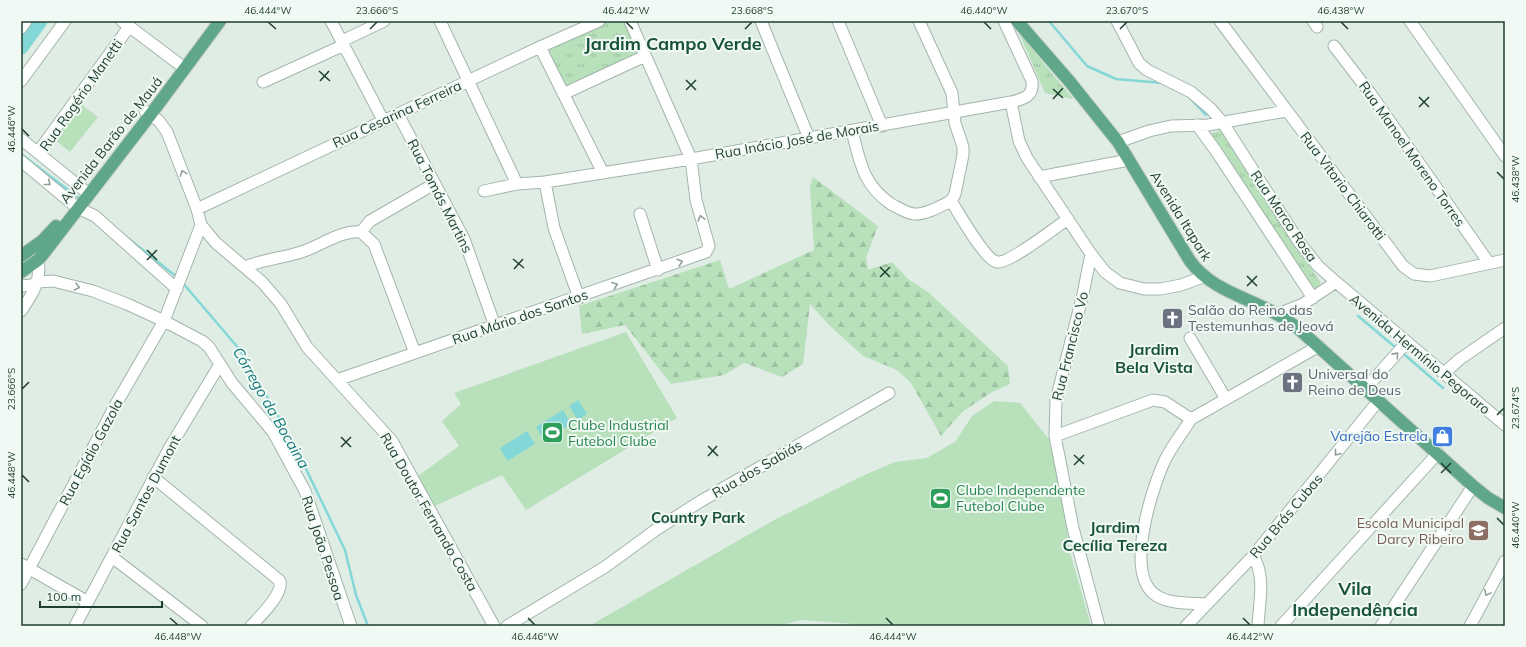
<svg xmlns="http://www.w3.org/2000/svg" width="1526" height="647" font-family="Mulish,sans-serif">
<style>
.grass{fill:url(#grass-tufts)}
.forest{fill:url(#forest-firs)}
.pitch{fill:#b7e0bb}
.water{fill:#83d7d7}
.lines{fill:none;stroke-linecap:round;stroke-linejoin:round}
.stream{stroke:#83d7d7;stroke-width:2.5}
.river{stroke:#83d7d7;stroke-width:15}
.minor-casing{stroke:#a2b5ab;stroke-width:13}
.major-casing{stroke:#c0c9c5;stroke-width:14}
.minor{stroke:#fff;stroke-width:11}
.major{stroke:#60a789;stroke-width:12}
.oneway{stroke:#8f9f98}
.ticks{fill:none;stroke:#1f3f31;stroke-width:1.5}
.labels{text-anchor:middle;stroke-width:4;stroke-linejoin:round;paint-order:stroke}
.street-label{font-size:14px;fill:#1f3f31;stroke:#f1f9f4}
.worship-label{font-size:14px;fill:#5b616d;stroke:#f1f9f4;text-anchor:start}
.leisure-label{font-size:14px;fill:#27864d;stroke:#f1f9f4;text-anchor:start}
.shop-label{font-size:14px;fill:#366cbe;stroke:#f1f9f4;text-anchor:end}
.education-label{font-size:14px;fill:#785e54;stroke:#f1f9f4;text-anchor:end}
.water-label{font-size:15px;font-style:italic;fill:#137a7b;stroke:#f1f9f4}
.neighbourhood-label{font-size:15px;font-weight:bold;fill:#19533b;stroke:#f1f9f4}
.quarter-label{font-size:16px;font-weight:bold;fill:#19533b;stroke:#f1f9f4}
.district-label{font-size:18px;font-weight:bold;fill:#19533b;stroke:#f1f9f4}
.neatline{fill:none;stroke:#1f3f31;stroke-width:1.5}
.ticks-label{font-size:10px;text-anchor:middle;fill:#1f3f31}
</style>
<defs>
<pattern id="grass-tufts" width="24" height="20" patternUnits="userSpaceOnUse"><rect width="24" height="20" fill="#b7e0bb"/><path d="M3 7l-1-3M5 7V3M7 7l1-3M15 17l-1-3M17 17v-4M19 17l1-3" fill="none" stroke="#9dc1a1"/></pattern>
<pattern id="forest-firs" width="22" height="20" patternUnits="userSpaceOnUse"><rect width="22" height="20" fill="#b7e0bb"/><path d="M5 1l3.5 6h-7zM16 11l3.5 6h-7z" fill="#9dc1a1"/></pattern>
</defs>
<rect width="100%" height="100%" fill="#e0ede5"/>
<path class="grass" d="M605,21H627L642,55L564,92L544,48Z
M1019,33L1073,99L1045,93Z
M1221,130L1321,283L1314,290L1207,135Z"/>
<path class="forest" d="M813,177L878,226L866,258L868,270L892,262L908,279L928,292L1008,366L1010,384L992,392L962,412L941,436L911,383L897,370L863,356L829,325L810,304L803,364L782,377L744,363L724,375L671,384L625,325L582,334L579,306L720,260L729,289L814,250L810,187Z"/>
<path class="pitch" d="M82,105L98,117L70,152L55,140Z
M626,332L677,418L526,510L502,475L435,506L418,476L459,446L442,421L461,404L454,393Z
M994,401L1020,403L1051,442L1058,466L1070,552L1091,626H882L800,620L779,626H589L776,519L860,477L895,462L927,458L956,441L972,416Z"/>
<path class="water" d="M578,400L587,414L578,420L569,406Z
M563,410L571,424L544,441L536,427Z
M527,431L535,444L507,461L500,448Z"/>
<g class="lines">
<path class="stream" d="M1049,21L1087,66L1116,79L1163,83
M1187,95L1206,115
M21,154L80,199
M129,239L177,277
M182,282L240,350L293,442L345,550L356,595L368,626
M1358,316L1395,347
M1405,355L1443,388"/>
<path class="river" d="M21,47L40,21"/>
<defs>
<path id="minor" d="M122,21L179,64
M331,21L383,120
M440,21L517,184
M761,21L809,138
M838,21L882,126
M919,21L952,93L955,123L963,147V155L955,194L951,201
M1117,21L1139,63L1147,70L1191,92L1211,109L1223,123L1299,242L1318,266L1336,282L1303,304L1278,314
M1220,21L1403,266L1414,274L1430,276L1505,260
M1313,21L1317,27
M1410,21L1505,156
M21,28L26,21
M342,41L384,21
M1334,46L1370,93L1489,263
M540,47L603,173
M21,81L65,21
M263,82L344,45
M563,94L645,56
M1011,102L1019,141L1027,158L1091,254L1105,272L1120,283L1144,289H1161L1181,285L1203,277
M145,111L159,121L167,132L197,209L201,225L216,243L262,282L281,304L307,347L392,441L494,626
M398,114L464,239L495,326
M1197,125L1216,151L1313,298
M852,131C860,162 863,185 891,204C897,207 906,213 914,214C925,215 941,206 951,201C959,213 985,260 997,262C1009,264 1056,227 1068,219
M21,139L85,191
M1118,142L1149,131L1171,126L1208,125L1286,111
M38,152L129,27
M21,161L74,205
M1039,177L1129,160
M545,182L554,228L579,298
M484,191L517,184L545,182L691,159L1011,102C1024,99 1034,96 1032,81L1004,21
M78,208L95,216L177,289
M197,209L540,47L599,21
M640,214L658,270
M361,232L374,244L415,353
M361,232L370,221L434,184
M1091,254L1083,294L1056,400L1055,436L1073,528L1099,626
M245,267C262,260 281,258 298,253C320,247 339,230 361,232
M1336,282L1505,425
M21,286L32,285L38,282L53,281L93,291L127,304L164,321L202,341L209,347L232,383L273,432L305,491L351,626
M21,311C32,295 42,280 38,260
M1190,338L1226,399
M1444,373L1460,359L1505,328
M337,380L706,252L709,246L696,200L691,159L630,21
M1366,388L1407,342
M1191,419L1319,346
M1055,436L1153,400L1165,402L1191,419C1183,432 1172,446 1165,460C1152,488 1123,576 1157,596C1170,604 1190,603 1205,604
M153,477L280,581C283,595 260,616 251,626
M1253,556C1266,576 1259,603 1258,626
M112,557L202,626
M21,564L88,602
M21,584L116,404L164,321L201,225
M75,626L170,447L220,364
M507,626L605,567L657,529L701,501L889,393
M1186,626L1253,556L1379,400
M1281,626L1438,453
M1381,626L1473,486
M1470,626L1505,561"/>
<path id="major" d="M1017,21L1070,82L1118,142L1190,261C1212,291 1248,297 1278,315C1286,319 1294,325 1301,331L1473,486L1488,498L1505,508
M21,256L42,241L56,226
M21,272L38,260L44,253L151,114L220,21"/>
</defs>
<use href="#minor" class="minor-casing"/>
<use href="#major" class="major-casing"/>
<use href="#minor" class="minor"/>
<use href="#major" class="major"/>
</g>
<defs><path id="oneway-chevron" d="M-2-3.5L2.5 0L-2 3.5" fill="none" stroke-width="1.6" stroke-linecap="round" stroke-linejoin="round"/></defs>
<g class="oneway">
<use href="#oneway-chevron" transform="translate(183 173) rotate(-111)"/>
<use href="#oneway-chevron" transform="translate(48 183) rotate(39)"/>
<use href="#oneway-chevron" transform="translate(701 218) rotate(-105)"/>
<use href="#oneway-chevron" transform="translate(680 262) rotate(-19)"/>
<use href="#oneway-chevron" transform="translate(615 285) rotate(-20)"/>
<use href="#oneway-chevron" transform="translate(77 287) rotate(14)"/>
<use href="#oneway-chevron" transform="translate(1396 355) rotate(-48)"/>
<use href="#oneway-chevron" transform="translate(1337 453) rotate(128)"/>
<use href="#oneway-chevron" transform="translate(1487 593) rotate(118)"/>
</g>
<path class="ticks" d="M268,22L276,29M626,22L633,29M984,22L991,29M1341,22L1348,29M370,29L377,22M745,29L752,22M1120,29L1127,22M319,71L330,81M686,80L696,90M320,81L329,71M1053,89L1063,98M686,90L696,80M1419,97L1429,107M1053,99L1063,88M1419,107L1429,97M22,129L29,136M1497,172L1504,179M147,250L157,260M513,259L524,268M147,260L157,250M880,267L890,277M514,269L523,259M1247,276L1257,286M880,277L890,267M1247,286L1257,276M22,389L29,382M1497,415L1504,408M341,437L351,447M708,446L718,456M341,447L351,437M1074,455L1084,464M708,456L717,446M1441,463L1451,473M1074,465L1084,455M1441,473L1451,463M22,475L29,482M1497,518L1504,525M170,618L178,625M528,618L535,625M886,618L893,625M1243,618L1250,625"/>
<defs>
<symbol id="church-square" viewBox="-11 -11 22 22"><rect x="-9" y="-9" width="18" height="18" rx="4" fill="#6b7280" stroke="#f1f9f4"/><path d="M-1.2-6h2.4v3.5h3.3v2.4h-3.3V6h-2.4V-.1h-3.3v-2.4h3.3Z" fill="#fff"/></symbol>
<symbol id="stadium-square" viewBox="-11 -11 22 22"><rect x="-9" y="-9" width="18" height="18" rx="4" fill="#2e9e5b" stroke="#f1f9f4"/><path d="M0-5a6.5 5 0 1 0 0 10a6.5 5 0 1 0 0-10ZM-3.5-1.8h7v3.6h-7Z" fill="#fff"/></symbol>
<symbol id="shop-square" viewBox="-11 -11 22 22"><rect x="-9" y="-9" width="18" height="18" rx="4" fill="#3f7fe0" stroke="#f1f9f4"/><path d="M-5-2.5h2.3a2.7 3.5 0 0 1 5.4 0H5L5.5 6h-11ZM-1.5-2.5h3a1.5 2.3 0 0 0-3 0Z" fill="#fff"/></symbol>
<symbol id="school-square" viewBox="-11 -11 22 22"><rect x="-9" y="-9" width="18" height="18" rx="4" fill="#8d6e63" stroke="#f1f9f4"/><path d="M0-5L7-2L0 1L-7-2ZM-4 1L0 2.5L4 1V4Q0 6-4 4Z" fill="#fff"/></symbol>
</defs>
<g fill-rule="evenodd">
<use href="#church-square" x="1160" y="306" width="25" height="25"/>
<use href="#church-square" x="1280" y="370" width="25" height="25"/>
<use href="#stadium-square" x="540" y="420" width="25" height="25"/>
<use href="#shop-square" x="1430" y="424" width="25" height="25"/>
<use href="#stadium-square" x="928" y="486" width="25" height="25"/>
<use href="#school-square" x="1466" y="518" width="25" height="25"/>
</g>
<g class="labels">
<g class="street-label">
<text transform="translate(81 95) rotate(-55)" y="5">Rua Rogério Manetti</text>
<text transform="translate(397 114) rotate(-25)" y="5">Rua Cesarina Ferreira</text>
<text transform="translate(111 140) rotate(-52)" y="5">Avenida Barão de Mauá</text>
<text transform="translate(797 140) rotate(-10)" y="5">Rua Inácio José de Morais</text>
<text transform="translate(1412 154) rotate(55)" y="5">Rua Manoel Moreno Torres</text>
<text transform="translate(1343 186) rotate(53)" y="5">Rua Vitorio Chiarotti</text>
<text transform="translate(440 196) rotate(63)" y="5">Rua Tomás Martins</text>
<text transform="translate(1181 216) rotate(58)" y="5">Avenida Itapark</text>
<text transform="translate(1284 216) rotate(56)" y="5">Rua Marco Rosa</text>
<text transform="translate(520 317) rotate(-19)" y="5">Rua Mário dos Santos</text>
<text transform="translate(1070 346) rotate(-76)" y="5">Rua Francisco Vo</text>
<text transform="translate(1420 354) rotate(40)" y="5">Avenida Hermínio Pegoraro</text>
<text transform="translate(91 452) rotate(-62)" y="5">Rua Egídio Gazola</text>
<text transform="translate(757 469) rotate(-30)" y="5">Rua dos Sabiás</text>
<text transform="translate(146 494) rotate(-62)" y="5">Rua Santos Dumont</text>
<text transform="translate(429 512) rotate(60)" y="5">Rua Doutor Fernando Costa</text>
<text transform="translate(1286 516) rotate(-50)" y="5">Rua Brás Cubas</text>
<text transform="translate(323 548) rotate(72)" y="5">Rua João Pessoa</text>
</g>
<g class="worship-label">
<text x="1188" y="315">Salão do Reino das<tspan x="1188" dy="16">Testemunhas de Jeová</tspan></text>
<text x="1308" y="379">Universal do<tspan x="1308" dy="16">Reino de Deus</tspan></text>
</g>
<g class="leisure-label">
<text x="568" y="430">Clube Industrial<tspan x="568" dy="16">Futebol Clube</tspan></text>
<text x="956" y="495">Clube Independente<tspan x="956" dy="16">Futebol Clube</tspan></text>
</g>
<g class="shop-label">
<text x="1428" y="441">Varejão Estrela</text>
</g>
<g class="education-label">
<text x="1464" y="528">Escola Municipal<tspan x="1464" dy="16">Darcy Ribeiro</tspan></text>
</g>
<g class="water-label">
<text transform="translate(271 408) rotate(60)" y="5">Córrego da Bocaina</text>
</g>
<g class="neighbourhood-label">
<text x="698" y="523">Country Park</text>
</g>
<g class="quarter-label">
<text x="1154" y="355">Jardim<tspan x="1154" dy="18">Bela Vista</tspan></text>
<text x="1115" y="533">Jardim<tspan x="1115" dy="18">Cecília Tereza</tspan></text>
</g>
<g class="district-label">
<text x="673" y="50">Jardim Campo Verde</text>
<text x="1355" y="595">Vila<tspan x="1355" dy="21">Independência</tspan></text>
</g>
</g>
<rect width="1526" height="647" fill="none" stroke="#f1f9f4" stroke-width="44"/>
<path d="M40 601v6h122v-6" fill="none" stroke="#1f3f31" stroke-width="2"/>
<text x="46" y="601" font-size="12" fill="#1f3f31" stroke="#f1f9f4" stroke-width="3" paint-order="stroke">100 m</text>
<rect x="22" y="22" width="1482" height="603" class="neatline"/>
<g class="ticks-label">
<text x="268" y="14">46.444°W</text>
<text x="377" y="14">23.666°S</text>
<text x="626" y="14">46.442°W</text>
<text x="752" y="14">23.668°S</text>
<text x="984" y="14">46.440°W</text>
<text x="1127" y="14">23.670°S</text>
<text x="1341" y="14">46.438°W</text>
<text transform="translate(11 129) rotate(-90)" y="4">46.446°W</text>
<text transform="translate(1515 179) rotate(-90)" y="4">46.438°W</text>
<text transform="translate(11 389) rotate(-90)" y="4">23.666°S</text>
<text transform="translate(1515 408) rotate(-90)" y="4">23.674°S</text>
<text transform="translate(11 475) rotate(-90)" y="4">46.448°W</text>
<text transform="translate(1515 525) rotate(-90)" y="4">46.440°W</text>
<text x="178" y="640">46.448°W</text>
<text x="535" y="640">46.446°W</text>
<text x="893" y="640">46.444°W</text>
<text x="1250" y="640">46.442°W</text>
</g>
</svg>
